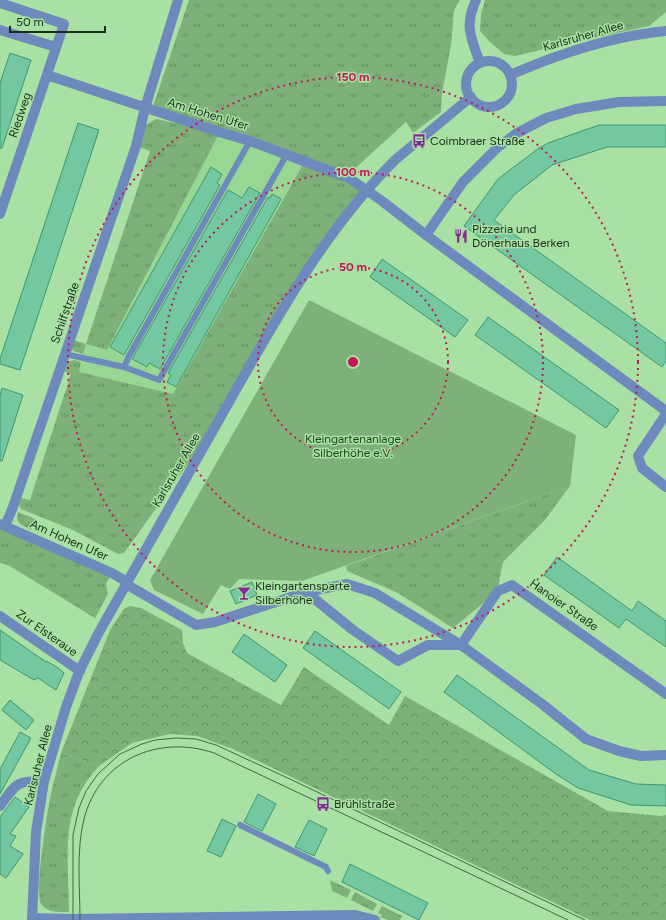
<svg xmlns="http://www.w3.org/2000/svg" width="666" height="920" font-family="Figtree,sans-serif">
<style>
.built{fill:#98d693}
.grass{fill:url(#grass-tufts)}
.park{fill:url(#park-crowns)}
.garden{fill:#7db179}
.building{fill:#73c8a1;stroke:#3f9671}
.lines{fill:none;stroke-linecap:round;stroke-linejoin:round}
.service{stroke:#6e89bc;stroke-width:6}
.minor{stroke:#6e89bc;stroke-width:10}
.tertiary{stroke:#6e89bc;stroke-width:10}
.tram{stroke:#456643;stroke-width:1}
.ring{fill:none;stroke:#c2185b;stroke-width:2;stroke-dasharray:2 4}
.labels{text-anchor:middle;stroke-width:3;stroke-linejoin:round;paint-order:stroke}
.street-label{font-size:12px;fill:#182e17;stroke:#a8e1a3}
.poi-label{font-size:12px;fill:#182e17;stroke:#a8e1a3;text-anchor:start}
.park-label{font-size:12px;fill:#154513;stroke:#a8e1a3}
.centre{fill:#c2185b;stroke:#a8e1a3;stroke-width:2}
.ring-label{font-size:12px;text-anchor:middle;font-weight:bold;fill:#c2185b;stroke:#a8e1a3;stroke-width:3;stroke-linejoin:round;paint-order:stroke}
</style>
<defs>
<pattern id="grass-tufts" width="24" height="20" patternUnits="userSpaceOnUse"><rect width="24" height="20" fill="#7db179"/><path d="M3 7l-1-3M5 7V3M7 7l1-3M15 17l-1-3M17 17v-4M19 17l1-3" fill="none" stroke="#659062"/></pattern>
<pattern id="park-crowns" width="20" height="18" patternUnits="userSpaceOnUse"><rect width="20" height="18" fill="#7db179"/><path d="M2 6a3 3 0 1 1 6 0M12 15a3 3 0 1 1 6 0" fill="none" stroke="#659062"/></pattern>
</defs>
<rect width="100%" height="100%" fill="#a8e1a3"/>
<path class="built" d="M220,132L305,161L173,394L79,372L86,344L107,350Z"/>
<path class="grass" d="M189,0H460L454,10L451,45L442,93L441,112L413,133L406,122L350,173L220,132L107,350L86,344L83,354L73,351L71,347L73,340L86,344L150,151L136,146L139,129L156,119L219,132L152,109Z
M485,0H666V12L649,26L557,46L515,56L504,54L489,41L480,31L481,14Z
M305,161L367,190L331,235L218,422L124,553L118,554L73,530L21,509L19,505L21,498L30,500L71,374L63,371L66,362L75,360L81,362L79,372L173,394Z
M570,486L544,521L503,562L500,576L498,591L453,628L398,593L347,571L346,566Z
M18,512L35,519L31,530L20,524L17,519Z
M0,525L112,573L106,584L108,594L95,618L8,565L0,563Z
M61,753L99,766C87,779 78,793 73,811C64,840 69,881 69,912C59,912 47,913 41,904C34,891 48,806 52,789C55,777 58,765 61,753Z
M330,880L351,890L347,898L332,891Z
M355,892L377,904L373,911L351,900Z
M382,906L402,916L400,920H388L380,917L382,915L378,913Z"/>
<path class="park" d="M129,606L141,608L182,630L183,643L187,653L281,705L304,667L389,725L405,696L608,811L661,816L666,815V920H590L233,749L197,736L170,734L132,743L99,766L61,753L110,630L124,609Z"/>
<path class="garden" d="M309,300L576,435L570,486L302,581L239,579L230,589L221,585L203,614L154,590L150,580Z"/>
<path class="building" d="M10,53L31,60L2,148H0V83Z
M78,123L99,130L20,370L0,364V359Z
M599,125H666V147H607L552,165L514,195L494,220L666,343V361L662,367L464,226L498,179L539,148L548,143Z
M211,167L222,174L217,183L220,185L124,355L122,354L110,347Z
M249,187L260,193L160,369L149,363L147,367L132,359L228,190L242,198Z
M272,194L281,199L176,387L167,382L171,375L168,373L268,197L270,198Z
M382,259L468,320L455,337L370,277Z
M488,317L619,410L606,428L475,335Z
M2,388L23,395L2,461H0V395Z
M557,557L632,611L638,601L666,621V647L626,619L619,628L544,575Z
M252,582L257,595L236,604L230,591Z
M0,630L46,662V661L57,667L64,673L56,690L38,678L34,680L0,660Z
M315,631L401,692L389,709L303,648Z
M244,634L287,665L275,682L232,652Z
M457,675L589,770L636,784L666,785V806L631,805L578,788L556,774L444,692Z
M10,700L34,720L26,730L2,710Z
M20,732L31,738L0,794V769Z
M258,794L276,804L262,831L244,822Z
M15,797L29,807L10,834L16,836L10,846L23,854L6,878L0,874V817Z
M222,819L236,826L221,857L207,851Z
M309,820L327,829L314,856L295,847Z
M350,864L428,903L419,920L342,882Z"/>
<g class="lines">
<path class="service" d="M65,354L124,367L159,380L287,154
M124,367L129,356L250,141
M240,825L326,867L328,871"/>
<path class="minor" d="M0,3L64,24L0,214
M0,30L56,47
M47,75L216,131L250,141L349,178L382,201L426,235L666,411
M426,235L463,182L498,147L517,133L546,118L576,109L619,102L666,101
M666,414L638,456L642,468L666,487
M0,524L112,573L127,582
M5,526L13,507L136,146L145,108L178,0
M126,584L196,625L215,622L306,592L347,584L375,593L461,645L542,704L586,739L619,751L641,756L666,755
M306,592L353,630L398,661L428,645H461
M0,616L80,671
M461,645L498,591L512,585L666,694
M0,806C17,783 15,781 44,781
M32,918L73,919L355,915L375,920"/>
<path class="tertiary" d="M476,0C464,27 471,37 480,63
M466 84a23 23 0 1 1 46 0a23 23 0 1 1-46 0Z
M510,75C529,67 548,59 567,53C600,42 633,34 666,31
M32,920L36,832L44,781L66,707L79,672L98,634C138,562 180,490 220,418C271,328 321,234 395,160L471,97"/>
<path class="tram" d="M73,920V835L79,808L86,791L98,774L120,754L142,744L155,740L176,738L196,739L216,745L292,780L585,920
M80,920C80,887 76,851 84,819C99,760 158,734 214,753L568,920"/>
</g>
<g class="ring">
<circle cx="353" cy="362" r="95"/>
<circle cx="353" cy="362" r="190"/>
<circle cx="353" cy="362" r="285"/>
</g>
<defs>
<symbol id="bus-bare" viewBox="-9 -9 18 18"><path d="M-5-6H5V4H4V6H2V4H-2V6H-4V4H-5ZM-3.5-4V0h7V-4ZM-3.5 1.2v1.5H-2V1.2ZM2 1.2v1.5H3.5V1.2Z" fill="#882a94" stroke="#a8e1a3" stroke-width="2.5" paint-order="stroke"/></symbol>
<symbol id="restaurant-bare" viewBox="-9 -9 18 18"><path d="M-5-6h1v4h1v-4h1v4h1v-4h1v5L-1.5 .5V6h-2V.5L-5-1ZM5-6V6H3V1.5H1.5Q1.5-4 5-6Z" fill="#882a94" stroke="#a8e1a3" stroke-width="2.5" paint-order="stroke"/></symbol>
<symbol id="bar-bare" viewBox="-9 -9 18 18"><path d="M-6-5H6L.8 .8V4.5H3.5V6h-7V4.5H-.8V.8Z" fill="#882a94" stroke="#a8e1a3" stroke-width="2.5" paint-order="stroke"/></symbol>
</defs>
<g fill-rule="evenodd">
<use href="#bus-bare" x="409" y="131" width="20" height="20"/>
<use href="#restaurant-bare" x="451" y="226" width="20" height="20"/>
<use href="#bar-bare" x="234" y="583" width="20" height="20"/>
<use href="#bus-bare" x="313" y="794" width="20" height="20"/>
</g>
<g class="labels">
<g class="street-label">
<text transform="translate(583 36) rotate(-16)" y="4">Karlsruher Allee</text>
<text transform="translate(208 114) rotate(17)" y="4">Am Hohen Ufer</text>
<text transform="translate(20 115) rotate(-71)" y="4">Riedweg</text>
<text transform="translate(65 313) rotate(-71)" y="4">Schilfstraße</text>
<text transform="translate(176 470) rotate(-60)" y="4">Karlsruher Allee</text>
<text transform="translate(69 540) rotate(24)" y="4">Am Hohen Ufer</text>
<text transform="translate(564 605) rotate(35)" y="4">Hanoier Straße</text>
<text transform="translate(47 633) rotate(35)" y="4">Zur Elsteraue</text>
<text transform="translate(38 765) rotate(-76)" y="4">Karlsruher Allee</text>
</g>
<g class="poi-label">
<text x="430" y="145">Coimbraer Straße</text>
<text x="472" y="233">Pizzeria und<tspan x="472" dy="14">Dönerhaus Berken</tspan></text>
<text x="255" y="590">Kleingartensparte<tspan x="255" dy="14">Silberhöhe</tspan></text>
<text x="334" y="808">Brühlstraße</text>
</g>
<g class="park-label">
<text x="353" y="443">Kleingartenanlage<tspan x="353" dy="14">Silberhöhe e.V.</tspan></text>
</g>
</g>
<circle cx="353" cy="362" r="6" class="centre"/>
<g class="ring-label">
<text x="353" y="81">150 m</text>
<text x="353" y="176">100 m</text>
<text x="353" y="271">50 m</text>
</g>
<path d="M10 26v6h95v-6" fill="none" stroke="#182e17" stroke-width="2"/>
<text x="16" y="26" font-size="12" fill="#182e17" stroke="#a8e1a3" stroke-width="3" paint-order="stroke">50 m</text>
</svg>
